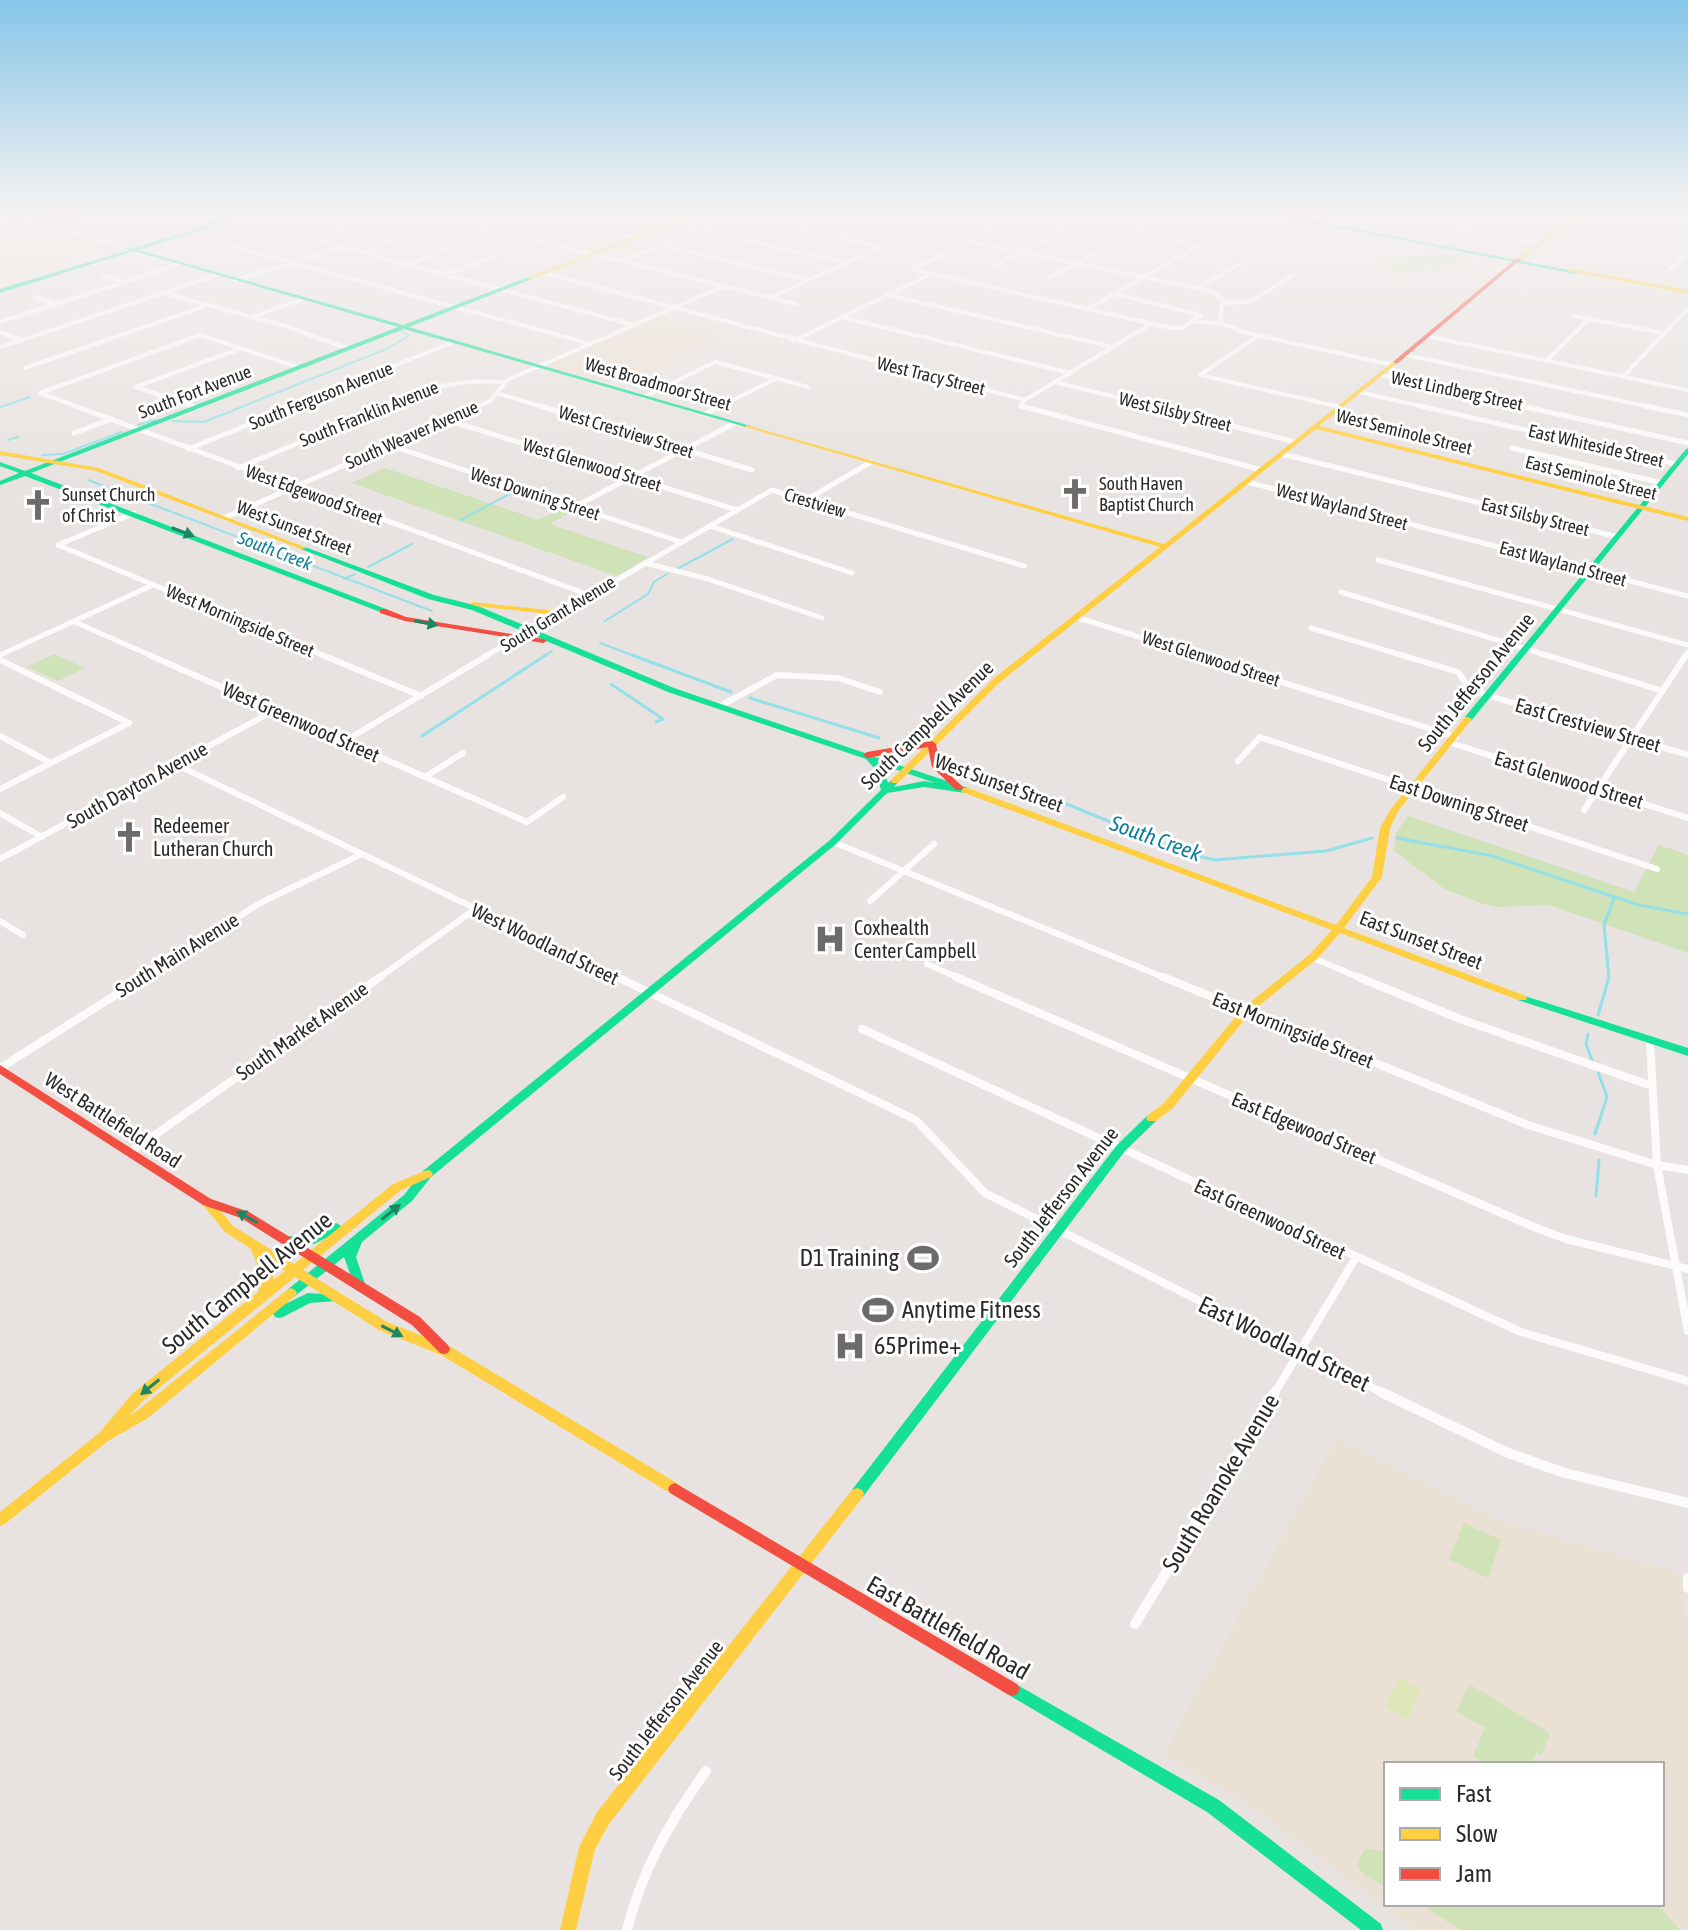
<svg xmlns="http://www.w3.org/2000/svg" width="1688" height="1930" font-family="'Asap Condensed',sans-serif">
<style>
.education{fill:#ebe0d4;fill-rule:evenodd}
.green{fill:#d0e2b8}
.pitch{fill:#dce6b6}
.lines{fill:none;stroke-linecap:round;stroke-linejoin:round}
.stream-far1{stroke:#93e0e9;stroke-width:2}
.stream{stroke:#93e0e9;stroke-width:3}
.street-far4{stroke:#fcfbfa;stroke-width:4}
.street-far3{stroke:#fcfbfa;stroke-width:5}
.street-far2{stroke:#fcfbfa;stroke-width:6}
.street-far1{stroke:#fcfbfa;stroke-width:8}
.street{stroke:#fcfbfa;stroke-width:10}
.fast{fill:#16e098;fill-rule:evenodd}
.slow{fill:#ffcf43;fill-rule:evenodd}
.jam{fill:#f24e42;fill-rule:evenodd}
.oneway{fill:#208561}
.labels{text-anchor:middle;stroke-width:6;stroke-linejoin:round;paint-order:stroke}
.far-street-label{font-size:18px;fill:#2a2a2a;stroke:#fff}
.far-poi-label{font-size:18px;fill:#2a2a2a;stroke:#fff;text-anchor:start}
.far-water-label{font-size:18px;font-style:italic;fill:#0f7e99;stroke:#fff}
.street-label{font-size:20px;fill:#2a2a2a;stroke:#fff}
.poi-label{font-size:20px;fill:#2a2a2a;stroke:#fff;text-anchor:start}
.water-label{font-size:22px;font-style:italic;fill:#0f7e99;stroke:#fff}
.near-poi-label{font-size:24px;fill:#2a2a2a;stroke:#fff;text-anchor:start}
.near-street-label{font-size:24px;fill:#2a2a2a;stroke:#fff}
</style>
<rect width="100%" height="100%" fill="#e8e3e0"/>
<path class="education" d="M0,214L56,227L102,214H214L175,230L0,283Z
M660,317L730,335L642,376L623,371L599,383L546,366Z
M1336,1439L1497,1520L1680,1573L1688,1637V1930H1415L1251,1806L1164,1753ZM1386,1764H1662V1904H1386Z"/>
<path class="green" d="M10,214H102L56,227Z
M1445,254L1471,260L1462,265H1443L1446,268L1399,275L1375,259Z
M385,468L539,520L567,506L576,509L550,524L648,557L617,576L351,483Z
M54,654L85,668L58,681L27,667Z
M1408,816L1634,892L1659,845L1688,855V953L1549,905L1497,907L1484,904L1446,890L1394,851L1396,833Z
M1464,1523L1501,1540L1488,1578L1449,1559Z
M1469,1684L1550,1733L1542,1755L1536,1753L1532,1764H1486L1473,1756L1485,1728L1456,1711Z
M1370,1849L1386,1852V1887L1367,1877L1357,1866L1364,1850Z
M1420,1904H1657L1680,1930H1460Z"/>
<path class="pitch" d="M1400,1678L1421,1690L1407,1720L1385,1706Z"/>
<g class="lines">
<path class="stream-far1" d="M0,407L30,397
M172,421L204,422L386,349L409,336L402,331
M138,425L155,420
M8,440L18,437
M42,455L63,454L122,432
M88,480L432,611
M461,520L515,491
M368,567L412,544
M677,569L733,539
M344,579L355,574
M605,621L648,594L654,582L667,574
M600,643L637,657
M543,657L552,651"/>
<path class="stream" d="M632,655L731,692
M611,684L663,719L656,722
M750,698L879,738
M422,736L546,655
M948,762L1020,785L1184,852L1214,860L1326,851L1372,838
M1397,838L1493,856L1638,905L1688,914
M1598,1015L1609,977L1604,925L1614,898
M1588,1034L1586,1044L1592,1060
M1595,1134L1607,1097L1598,1072
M1596,1196L1599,1160"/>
<path class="street-far4" d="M4,214L128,248
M323,214L363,224
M428,214L796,304
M533,214L635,238
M631,214L847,263
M1156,214L1134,228L1198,246
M1404,219L1543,244
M874,222L1208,290L1223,299L1220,319L1223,324
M1649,222L1688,228
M259,225L634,325
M795,227L826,214
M1462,230L1483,214
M920,231L957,214
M1380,235L1411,214
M840,237L892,214
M320,240L398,214
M216,242L591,344
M663,246L809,280
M365,253L397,236L445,220
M621,261L736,215L881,247
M408,265L487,230
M994,266L1067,229
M912,269L1171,328H1182L1201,315
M912,269L1015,219
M1666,272L1688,251
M544,273L1025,400
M447,274L497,256
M103,276L121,281
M1050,278L1120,240
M236,280L340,248
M1198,288L1239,264
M164,293L285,326L349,349
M1115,294L1201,315
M888,295L1113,347
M35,297L53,303
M771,297L879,248
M1224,303L1250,302L1293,275
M1088,309L1198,246
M1574,316L1663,333
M252,317L302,299
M841,317L1071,373
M1192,321L1223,324
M0,322L180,264
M1223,324L1243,332L1393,365
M0,332L19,339
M1427,336L1688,390
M793,341L931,274
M0,347L217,275
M1406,355L1655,408
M1546,361L1589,319
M25,368L203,307
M1200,375L1340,407
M1200,375L1258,336
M1381,375L1530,408
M1623,377L1688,308
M1055,382L1159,408
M136,387L239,349
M136,387L197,408
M1359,392L1429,408
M40,393L81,408
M40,393L200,335L301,368
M500,394L546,408
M644,397L715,362L808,387
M1025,400L1151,324
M290,408L453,342
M382,408C431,388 450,379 504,382
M474,408L490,401L507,380L724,286
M717,408L775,379
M1024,408L1020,405L1025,400"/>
<path class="street-far3" d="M75,406L589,595
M191,406L197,408
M540,406L752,470
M1021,406L1262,470
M1151,406L1296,442
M1335,406L1340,407
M1420,406L1676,464
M1521,406L1688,443
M1645,406L1688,415
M705,414L721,406
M447,420L737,510
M74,433L112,419
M389,445L681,542
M1512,448L1662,483
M188,449L295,406
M1282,454L1618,537
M238,468L387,406
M1247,482L1688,596
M806,500L871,462
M574,507L735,423
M224,518L479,406
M710,526L852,573
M58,545L327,657
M58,545L134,513
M1378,560L1688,645
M645,563L708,579L822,618
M1341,592L1552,657
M1076,617L1202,657
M75,622L154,657
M1311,628L1408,657
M0,655L153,585
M484,657L772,490L1024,566
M1685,657L1688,652"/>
<path class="street-far2" d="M149,655L527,822L563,797
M322,655L421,696
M1196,655L1456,737
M1401,655L1458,672L1469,688L1487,695L1688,755
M1546,655L1663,691
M0,660L129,723
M720,706L777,675L838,678L880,692
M0,736L51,763
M345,741L488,655
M1451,743L1688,818
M1238,761L1260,737L1657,869
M175,764L622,979
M425,777L463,753
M0,789L129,723
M1584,810L1686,655
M0,813L42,837
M833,842L1168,979
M0,859L275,710
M870,901L934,844
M0,921L23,935
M1313,958L1363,979
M927,964L961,979
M141,979L260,903L360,855
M377,979L474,910"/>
<path class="street-far1" d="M617,977L916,1120L985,1193L1385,1394
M956,977L1534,1227L1566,1239L1688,1269
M1163,977L1528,1125L1657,1165L1688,1170
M1358,977L1460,1019L1652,1086
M862,1029L1521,1332L1688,1381
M1650,1043L1657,1165L1688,1331
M0,1068L144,977
M129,1153L380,977
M1274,1394L1355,1259"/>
<path class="street" d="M1381,1392L1508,1453L1565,1473L1688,1503
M1688,1578V1588
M1135,1624L1275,1392
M627,1930C642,1870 670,1821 706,1771"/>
<path class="fast" d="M230,214H237L197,232L139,250L403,325L528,277H532V279L409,327L751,426L746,427L404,329L31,473L386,609L387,611L383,613L25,476L0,485V481L19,473L0,466V462L25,471L398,327L134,251L0,293V289L129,250L126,249V247L134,248L193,230Z
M1267,214H1278L1579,272L1576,274Z
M1688,448V454L1471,721H1465V717L1686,449Z
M301,547H305L434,595L478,606L674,688L865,753H870L872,756L968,788L969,790L965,793L924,787L887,793L836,844L431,1177L412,1201L362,1242L356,1257L366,1287L364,1290L360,1292L356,1290L344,1257L295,1296L291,1298L287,1296L285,1293L287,1290L404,1195L423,1171L830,840L881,790L875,769L866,759L668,692L472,610L428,599L301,549ZM880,764L935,783L924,781L894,787L899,781L895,778L888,783L883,768Z
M1522,995L1688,1048V1056L1518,1000L1517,998Z
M1152,1114L1156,1115L1158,1118L1156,1121L1125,1151L862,1498L857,1500L852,1498L850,1494L852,1490L1117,1145L1148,1115Z
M336,1223L340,1225L342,1228L340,1231L314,1244L286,1245L282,1243L280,1240L282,1237L312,1234Z
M308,1293L336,1295L338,1298L336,1301L310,1303L283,1317L279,1318L275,1317L273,1313L275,1309Z
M1012,1682L1219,1800L1381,1924L1383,1930H1361L1207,1812L1007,1694L1004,1689L1007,1684Z"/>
<path class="slow" d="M692,214H699L532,279L527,278Z
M1579,214H1584L1521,260H1517V258Z
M1569,268L1688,290V294L1567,271Z
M1394,361L1399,362L1319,426L1688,517V521L1316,429L999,683L898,783H892L891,781L892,779L993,679L1160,547L746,427V425L1164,544Z
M0,451L99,468L307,548L301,549L96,471L0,455Z
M472,602L557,611L561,613L557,615L475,606L471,604Z
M1465,717H1468L1472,719L1399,810L1390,828L1382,877L1344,928L1526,996L1527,998L1526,1000H1518L1340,933L1318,958L1250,1013L1172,1109L1156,1121H1148L1146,1118L1148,1115L1164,1103L1242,1009L1310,954L1332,930L962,792L961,790L962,788H968L1336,925L1372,877L1380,828L1391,809Z
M427,1170L431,1171L433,1174L431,1177L401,1190L303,1270L387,1322L451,1347L680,1485L682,1489L680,1493L675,1495L670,1493L441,1355L379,1330L295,1277L142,1402L130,1415L138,1410L287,1290L291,1288L295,1290L297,1293L295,1296L148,1418L108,1441L5,1524L0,1526V1512L99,1433L132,1394L258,1292L262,1277L251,1249L225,1232L203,1205L201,1202L203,1199L207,1198L211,1199L233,1226L294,1264L393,1184ZM267,1259L285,1271L273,1280L274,1277Z
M857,1488L862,1490L864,1494L862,1498L609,1824L595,1849L576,1930H560L579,1847L597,1812L852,1490Z"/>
<path class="jam" d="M1517,258L1521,259L1398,363H1394V361Z
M380,609H386L406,617L543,639L547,641L543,643L405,621L380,613Z
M932,741L936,744L940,766L962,786L963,788L962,790H956L932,767L928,747L867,758L863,755L867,752Z
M0,1065L211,1199L249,1212L420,1317L448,1345L450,1349L448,1353L444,1354L440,1353L412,1325L241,1218L203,1205L0,1074Z
M675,1483L1017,1684L1020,1689L1017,1694L1012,1696L1007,1694L670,1493L668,1489L670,1485Z"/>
</g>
<defs><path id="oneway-solid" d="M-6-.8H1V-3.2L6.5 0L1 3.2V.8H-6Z" transform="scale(2)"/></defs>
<g class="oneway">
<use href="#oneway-solid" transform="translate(183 532) rotate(21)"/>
<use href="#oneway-solid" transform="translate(426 623) rotate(11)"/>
<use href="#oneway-solid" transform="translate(391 1212) rotate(-39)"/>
<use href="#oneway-solid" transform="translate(247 1217) rotate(-151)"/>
<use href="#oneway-solid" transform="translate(392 1331) rotate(27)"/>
<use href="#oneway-solid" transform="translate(150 1387) rotate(141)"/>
</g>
<linearGradient id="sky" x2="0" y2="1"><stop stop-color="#86c6e8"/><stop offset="0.44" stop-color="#f5f2f1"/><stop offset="1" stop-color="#f5f2f1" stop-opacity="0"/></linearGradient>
<rect width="1688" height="484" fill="url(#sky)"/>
<defs>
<symbol id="church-bare" viewBox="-9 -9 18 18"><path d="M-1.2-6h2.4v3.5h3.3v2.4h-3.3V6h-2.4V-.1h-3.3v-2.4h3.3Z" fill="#6c6b6a" stroke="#fff" stroke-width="2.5" paint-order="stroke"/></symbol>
<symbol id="hospital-bare" viewBox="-9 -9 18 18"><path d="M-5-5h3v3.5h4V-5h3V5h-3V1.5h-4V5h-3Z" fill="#6c6b6a" stroke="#fff" stroke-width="2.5" paint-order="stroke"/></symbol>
<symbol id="stadium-bare" viewBox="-9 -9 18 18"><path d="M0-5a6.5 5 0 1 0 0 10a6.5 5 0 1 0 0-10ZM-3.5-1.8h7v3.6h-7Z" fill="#6c6b6a" stroke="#fff" stroke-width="2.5" paint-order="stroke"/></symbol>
</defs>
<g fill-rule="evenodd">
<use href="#church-bare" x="1053" y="472" width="44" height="44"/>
<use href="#church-bare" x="16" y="483" width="44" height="44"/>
<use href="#church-bare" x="107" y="815" width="44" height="44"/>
<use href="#hospital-bare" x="808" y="917" width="44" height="44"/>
<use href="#stadium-bare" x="901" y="1236" width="44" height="44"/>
<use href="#stadium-bare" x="856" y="1288" width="44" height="44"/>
<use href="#hospital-bare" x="828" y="1324" width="44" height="44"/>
</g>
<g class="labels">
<g class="far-street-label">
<text transform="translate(931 376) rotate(14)" y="6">West Tracy Street</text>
<text transform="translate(658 384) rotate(16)" y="6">West Broadmoor Street</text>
<text transform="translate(1457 391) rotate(12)" y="6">West Lindberg Street</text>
<text transform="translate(195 392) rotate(-21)" y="6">South Fort Avenue</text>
<text transform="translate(321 396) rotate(-22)" y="6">South Ferguson Avenue</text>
<text transform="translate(1175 412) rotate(14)" y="6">West Silsby Street</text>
<text transform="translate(369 414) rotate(-22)" y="6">South Franklin Avenue</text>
<text transform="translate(626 432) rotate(17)" y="6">West Crestview Street</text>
<text transform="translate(1404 432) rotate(14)" y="6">West Seminole Street</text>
<text transform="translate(412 435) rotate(-24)" y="6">South Weaver Avenue</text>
<text transform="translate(1596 446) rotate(13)" y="6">East Whiteside Street</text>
<text transform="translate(592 465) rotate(17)" y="6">West Glenwood Street</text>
<text transform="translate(1591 478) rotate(14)" y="6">East Seminole Street</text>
<text transform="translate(535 494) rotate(18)" y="6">West Downing Street</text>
<text transform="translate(314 495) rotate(20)" y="6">West Edgewood Street</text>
<text transform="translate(815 503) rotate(17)" y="6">Crestview</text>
<text transform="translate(1342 507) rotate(15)" y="6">West Wayland Street</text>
<text transform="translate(1535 517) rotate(14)" y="6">East Silsby Street</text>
<text transform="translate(294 528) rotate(21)" y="6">West Sunset Street</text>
<text transform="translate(1563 564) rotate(15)" y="6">East Wayland Street</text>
<text transform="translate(558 614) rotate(-31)" y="6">South Grant Avenue</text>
<text transform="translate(240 621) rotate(23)" y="6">West Morningside Street</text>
<text transform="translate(1211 659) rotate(18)" y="6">West Glenwood Street</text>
</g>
<g class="far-poi-label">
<text x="1099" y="490">South Haven<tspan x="1099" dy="21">Baptist Church</tspan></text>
<text x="62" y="501">Sunset Church<tspan x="62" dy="21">of Christ</tspan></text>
</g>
<g class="far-water-label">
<text transform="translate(275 551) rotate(21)" y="6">South Creek</text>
</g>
<g class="street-label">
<text transform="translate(1476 682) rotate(-51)" y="7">South Jefferson Avenue</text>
<text transform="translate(301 722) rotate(24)" y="7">West Greenwood Street</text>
<text transform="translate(927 725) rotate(-44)" y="7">South Campbell Avenue</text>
<text transform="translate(1588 725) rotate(16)" y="7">East Crestview Street</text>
<text transform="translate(1569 780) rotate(17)" y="7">East Glenwood Street</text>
<text transform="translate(999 783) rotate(20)" y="7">West Sunset Street</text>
<text transform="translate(137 785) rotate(-29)" y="7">South Dayton Avenue</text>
<text transform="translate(1459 803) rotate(18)" y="7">East Downing Street</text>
<text transform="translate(1421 940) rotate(21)" y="7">East Sunset Street</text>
<text transform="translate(545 944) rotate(26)" y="7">West Woodland Street</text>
<text transform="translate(177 955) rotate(-32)" y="7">South Main Avenue</text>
<text transform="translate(1293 1030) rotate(22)" y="7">East Morningside Street</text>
<text transform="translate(302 1031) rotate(-35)" y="7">South Market Avenue</text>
<text transform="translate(113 1120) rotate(33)" y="7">West Battlefield Road</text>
<text transform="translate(1304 1128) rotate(23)" y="7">East Edgewood Street</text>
<text transform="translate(1061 1197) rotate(-52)" y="7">South Jefferson Avenue</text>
<text transform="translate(1270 1219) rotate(25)" y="7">East Greenwood Street</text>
<text transform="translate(666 1710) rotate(-52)" y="7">South Jefferson Avenue</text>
</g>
<g class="poi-label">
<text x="153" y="833">Redeemer<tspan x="153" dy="23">Lutheran Church</tspan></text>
<text x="854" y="935">Coxhealth<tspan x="854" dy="23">Center Campbell</tspan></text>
</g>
<g class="water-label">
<text transform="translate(1156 838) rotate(20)" y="8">South Creek</text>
</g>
<g class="near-poi-label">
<text x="899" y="1266" text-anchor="end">D1 Training</text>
<text x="902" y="1318">Anytime Fitness</text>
<text x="874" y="1354">65Prime+</text>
</g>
<g class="near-street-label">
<text transform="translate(247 1283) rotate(-39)" y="8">South Campbell Avenue</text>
<text transform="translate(1284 1344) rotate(26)" y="8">East Woodland Street</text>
<text transform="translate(1221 1483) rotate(-59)" y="8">South Roanoke Avenue</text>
<text transform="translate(948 1628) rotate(30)" y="8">East Battlefield Road</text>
</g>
</g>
<rect x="1384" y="1762" width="280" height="144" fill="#ffffff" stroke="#aaaaaa" stroke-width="2"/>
<rect x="1400" y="1788" width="40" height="12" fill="#16e098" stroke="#aaaaaa" stroke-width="2"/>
<text x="1456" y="1802" font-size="24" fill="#2a2a2a">Fast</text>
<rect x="1400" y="1828" width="40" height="12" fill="#ffcf43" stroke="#aaaaaa" stroke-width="2"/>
<text x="1456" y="1842" font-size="24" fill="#2a2a2a">Slow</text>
<rect x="1400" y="1868" width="40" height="12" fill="#f24e42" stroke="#aaaaaa" stroke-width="2"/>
<text x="1456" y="1882" font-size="24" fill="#2a2a2a">Jam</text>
</svg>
